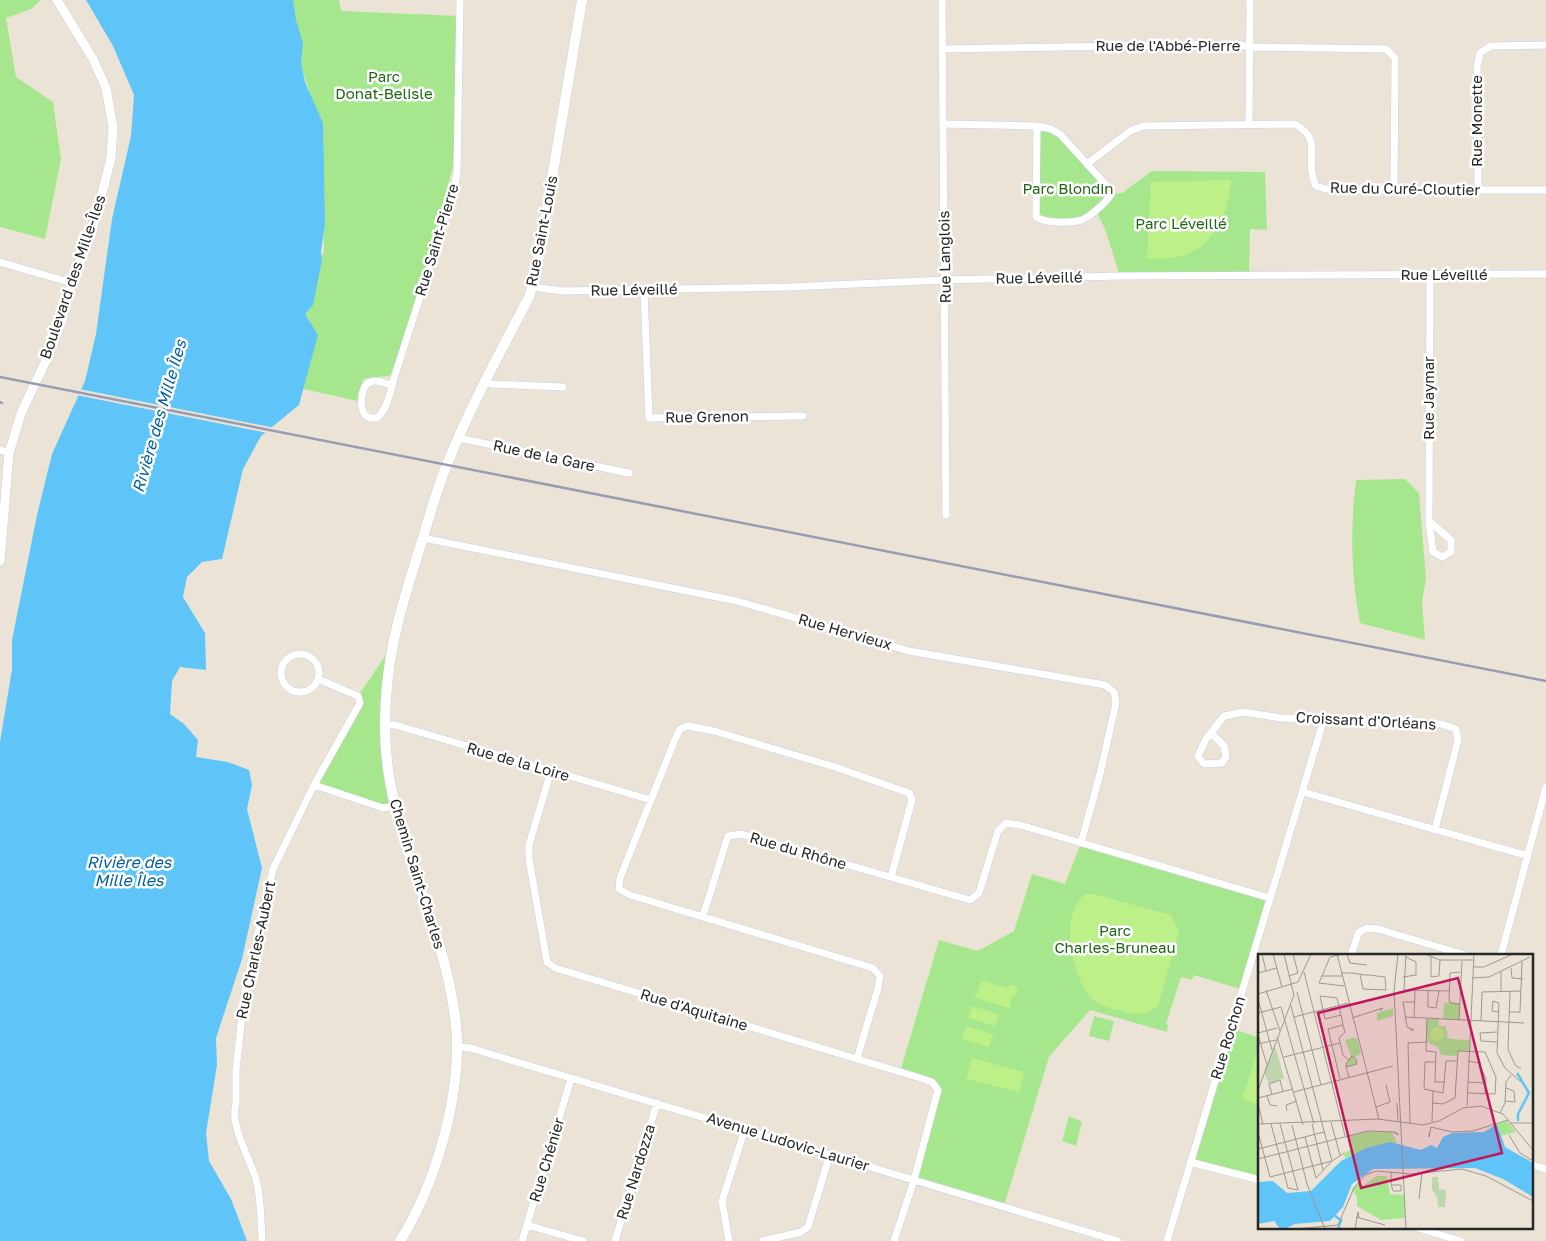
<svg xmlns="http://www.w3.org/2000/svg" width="1546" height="1241" font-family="'Golos Text',sans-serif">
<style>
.green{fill:#a6e78d}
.pitch{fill:#bdf088}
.water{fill:#5fc5f8}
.pier{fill:#ebe4d6}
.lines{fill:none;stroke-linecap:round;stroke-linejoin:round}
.minor-casing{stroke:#cccee2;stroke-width:8}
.tertiary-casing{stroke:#cccee2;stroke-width:10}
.secondary-casing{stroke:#cccee2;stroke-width:11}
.minor{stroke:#fff;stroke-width:7}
.tertiary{stroke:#fff;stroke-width:9}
.secondary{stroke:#fff;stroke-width:10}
.rail{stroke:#999bb3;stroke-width:2.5}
.labels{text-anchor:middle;stroke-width:5;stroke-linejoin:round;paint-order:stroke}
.street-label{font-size:15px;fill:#272727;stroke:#fff}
.park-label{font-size:15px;fill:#1f6713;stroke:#fff}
.water-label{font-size:16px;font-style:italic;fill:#035f9f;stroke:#fff}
.inset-river{fill:none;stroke:#5fc5f8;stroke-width:2.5}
.inset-road{fill:none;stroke:#9d9890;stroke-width:1}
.view{fill:#c2185b;fill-opacity:0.15;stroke:#c2185b;stroke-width:2.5}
.inset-edge{fill:none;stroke:#272727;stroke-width:2.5}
</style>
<rect width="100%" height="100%" fill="#ebe4d6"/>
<path class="green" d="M0,0H41L31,9L6,18L16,77L53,102L61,159L45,239L0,227Z
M290,0H339L341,11L460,16L453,167L395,375L363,379L358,401L299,388L310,321L305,314L324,250L323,226L316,111L302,69Z
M1037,126L1051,129L1111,194L1122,193L1152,171L1265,172L1267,230L1250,229L1249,275L1120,276L1106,232L1096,210L1080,221H1042L1035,212Z
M1405,479L1419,493L1426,579L1422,602L1425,640L1360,623C1351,577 1350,526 1356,480Z
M394,643L386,695L392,770L399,806L380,805L314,785L359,703L358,696Z
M1081,843L1270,898L1243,990L1194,975L1192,980L1181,977L1166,1024L1168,1025L1167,1032L1090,1010L1049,1057L1004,1206L914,1180L938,1090L932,1082L900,1072L939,940L978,951L1014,931L1032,874L1065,884Z
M1094,1016L1114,1021L1109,1041L1089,1036Z
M1231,1028L1260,1038V1180L1191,1160Z
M1069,1116L1082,1122L1076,1146L1062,1141Z"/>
<path class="pitch" d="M1231,180C1229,210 1215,245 1185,255C1174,259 1159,258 1147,259L1151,182Z
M1085,894H1093L1171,915L1179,931L1158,1006C1143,1016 1136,1016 1119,1010C1110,1008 1097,1005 1091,998C1072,976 1058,915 1085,894Z
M981,980L1007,988L1011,985L1017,986L1018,993L1012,997L1009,1008L975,998Z
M972,1006L999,1014L995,1026L968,1018Z
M966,1026L993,1034L989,1047L962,1039Z
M1258,1050L1260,1051V1105L1242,1099Z
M972,1058L1024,1072L1019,1092L966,1079Z"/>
<path class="water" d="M86,0H293L296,20L303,43L301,63L305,82L323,123L325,224L321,251L322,260L313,305L305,314L318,335L299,405L261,436L243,469L222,559L202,562L187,577L183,597L205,633L206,670L180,667L172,681L170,714L184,724L198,740L196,757L228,762L249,770L252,785L247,809L262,868L242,959L216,1038L217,1065L206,1133L209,1161L231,1199L247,1241H0V742L12,669V640L37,515L52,454L85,381L96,334L112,219L131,136L134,95L113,46Z"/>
<path class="pier" d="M79,389L275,428L268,433L76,395Z"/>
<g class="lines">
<defs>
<path id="minor" d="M942,0L946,515
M942,49L1237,44L1250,47L1386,49L1395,58L1394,189
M1249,123L1250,0
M943,124L1037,126L1051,129L1060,134L1109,188L1111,194C1107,202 1087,220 1078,221C1067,223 1046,223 1036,217L1037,126
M1087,164L1130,131L1143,126L1295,124C1325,141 1303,159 1316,186L1330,190H1546
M1478,190L1477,67L1480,53L1491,46L1546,45
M0,262L72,283
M532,287L563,291L789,287L945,280L1120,276L1546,274
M644,290L649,418L803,416
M485,382L491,384L563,387
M392,385C387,384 380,381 375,381C360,381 359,405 365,415L370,418H377C388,409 391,388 395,375L454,191L457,172L460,0
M458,438L629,473
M0,450L9,453
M1429,521L1451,540V552L1442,557L1433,552L1429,521L1430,275
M423,538L737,601L909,651L1105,685L1114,692L1116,703L1100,774L1081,843
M281 673a19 19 0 1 1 38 0a19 19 0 1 1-38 0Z
M385,725H395L651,800
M1211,733L1224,746L1226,757L1222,763L1204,764L1198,756L1206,739L1224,716L1243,712L1282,718L1441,724L1456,729L1458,740L1435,830
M551,771L529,845V859L547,962L555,968L917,1077L932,1082L938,1090L914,1180L894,1241
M314,785L383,808L395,806
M1303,792L1528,856
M703,916L728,836L741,834L970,900L979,893L998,831L1006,823L1020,825L1270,898
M1351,955L1359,932L1368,928L1378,929L1465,955
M1501,955L1546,787
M457,1047L470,1048L1118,1241
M857,1059L878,988L880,976L873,968L630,895L619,889L620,878L674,742L680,729L688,726L714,731L835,767L909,793L912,800L891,877
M1190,1162L1260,1180
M1532,1165L1546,1169
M527,1225L583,1241
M1415,1227L1461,1241
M262,1241C261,1221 261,1198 256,1179C250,1159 229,1124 236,1104V1070L245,989L273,869L314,785L360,703L358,696L318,679
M522,1241L571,1079
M615,1241L657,1103
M729,1241L722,1201L745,1129
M763,1241L801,1232L808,1227L830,1154
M1167,1241L1324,719"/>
<path id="tertiary" d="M0,561L9,453L22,411L50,352L61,323L72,283L92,232L111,158L113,127L106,88L93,59L57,0"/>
<path id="secondary" d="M400,1241C435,1185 459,1103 457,1037C455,1005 448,974 439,944C417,873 385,804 385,727C385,663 398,617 417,557C427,526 435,493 448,462C471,405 501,351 529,297L535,279L582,0"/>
</defs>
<use href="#minor" class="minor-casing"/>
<use href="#tertiary" class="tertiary-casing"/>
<use href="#secondary" class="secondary-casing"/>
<use href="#minor" class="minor"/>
<use href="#tertiary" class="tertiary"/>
<use href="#secondary" class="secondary"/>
<path class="rail" d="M0,377L1546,681
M0,402L2,403"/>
</g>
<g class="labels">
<g class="street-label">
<text x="1168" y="51">Rue de l'Abbé-Pierre</text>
<text transform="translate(1477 121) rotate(-90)" y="5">Rue Monette</text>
<text transform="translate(1405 189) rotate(1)" y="5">Rue du Curé-Cloutier</text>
<text transform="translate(542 231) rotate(-79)" y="5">Rue Saint-Louis</text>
<text transform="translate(437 240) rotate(-73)" y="5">Rue Saint-Pierre</text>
<text transform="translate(945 257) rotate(-91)" y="5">Rue Langlois</text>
<text x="1444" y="280">Rue Léveillé</text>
<text transform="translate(73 277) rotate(-71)" y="5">Boulevard des Mille-Îles</text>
<text transform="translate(1039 278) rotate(-1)" y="5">Rue Léveillé</text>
<text transform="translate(634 290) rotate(-1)" y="5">Rue Léveillé</text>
<text transform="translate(1429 398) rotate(-90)" y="5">Rue Jaymar</text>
<text transform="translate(707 417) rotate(-1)" y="5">Rue Grenon</text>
<text transform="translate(544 456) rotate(12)" y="5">Rue de la Gare</text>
<text transform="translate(845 632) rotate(16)" y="5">Rue Hervieux</text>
<text transform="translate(1366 721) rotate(3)" y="5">Croissant d'Orléans</text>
<text transform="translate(518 762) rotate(16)" y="5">Rue de la Loire</text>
<text transform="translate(798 851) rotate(16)" y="5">Rue du Rhône</text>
<text transform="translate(417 874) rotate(73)" y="5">Chemin Saint-Charles</text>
<text transform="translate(256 950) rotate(-78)" y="5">Rue Charles-Aubert</text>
<text transform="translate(694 1010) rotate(17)" y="5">Rue d'Aquitaine</text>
<text transform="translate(1228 1038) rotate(-73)" y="5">Rue Rochon</text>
<text transform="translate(788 1142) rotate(17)" y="5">Avenue Ludovic-Laurier</text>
<text transform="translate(547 1160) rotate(-73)" y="5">Rue Chénier</text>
<text transform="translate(636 1172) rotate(-73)" y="5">Rue Nardozza</text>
</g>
<g class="park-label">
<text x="384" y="82">Parc<tspan x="384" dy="17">Donat-Belisle</tspan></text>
<text x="1068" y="194">Parc Blondin</text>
<text x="1181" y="229">Parc Léveillé</text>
<text x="1115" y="936">Parc<tspan x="1115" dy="17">Charles-Bruneau</tspan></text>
</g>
<g class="water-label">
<text transform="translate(159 416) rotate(-74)" y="6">Rivière des Mille Îles</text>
<text x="129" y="868">Rivière des<tspan x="129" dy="18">Mille Îles</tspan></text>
</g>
</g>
<g transform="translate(1258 954)">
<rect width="275" height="275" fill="#ebe4d6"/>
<path d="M191,48L201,50V66L185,65L186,50ZM135,54V62L119,67V59ZM169,65H180L181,72H187L190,81L187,82L193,85L211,86V97H200L199,102L183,101L180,93L168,88ZM93,84H99L103,99L96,104L99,109L88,113L93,101L87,86ZM249,167L258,178L242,182L239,170ZM109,178H134L139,189L115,192L87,204L86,199L95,195L92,181ZM119,222H129L132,240L146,241L147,264L123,266L99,252V243L94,235L101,228L105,232Z" fill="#a6e78d"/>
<path d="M17,91L26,124L11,130L6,118ZM174,223H180L181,235L188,236L187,253H180L179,243L174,236Z" fill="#bed6ac"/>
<path d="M172 80a7 7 0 1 1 14 0a7 7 0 1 1-14 0Z" fill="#bdf088"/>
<path d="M239,170L247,193L275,209V243L245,225L217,214L115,215L94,230L85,253L72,267L37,270L27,275H22L16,267L0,270V228L15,227L29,239L53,237L83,207L108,194L132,188L163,196L173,191L179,194L185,183L194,179L226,178Z" fill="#5fc5f8"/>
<path class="inset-river" d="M259,119L271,139L260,160V167M77,262L83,266L80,275"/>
<path class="inset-road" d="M4,0L8,17M15,0L24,33M26,0L33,29M79,0L121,165M84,0L72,3L61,29L86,32M89,0L92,9L109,11M140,0L136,37L148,275M148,0L146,36L191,37M167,0L182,6H215M173,3V23L181,22L182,6M215,13H226L255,0M253,14L254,24L265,25M46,18L87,182M0,19L19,14M83,19H94L107,21H111L127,23L128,36L105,35L102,20M31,22L40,19L35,0M64,22H84M145,23L158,21V8L148,3M214,24L231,23L272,3M8,36L22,77M170,37V53L178,54L181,37M243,37V18M252,37L250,95L257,111L263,115M39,38L63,131M0,40L40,28L53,0M0,45L14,96M202,50L193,49L191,46L192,19L202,18M33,52L74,207M241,58L234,57L235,47L241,49L239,99L247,114L263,128M251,58H262L264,8M0,59L23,53L56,170M83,61L67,65L62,42L79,44L83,61L85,71L87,78L81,84L85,101L91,106M36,63L90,49M147,63L266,69M94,64L125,54L122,57M156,64L157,37M169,65L168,97L178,98L177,128H187M201,66L204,7M223,67L224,38L263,37M152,76H156L149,73L145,48H157M0,79L19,74M0,81L9,111M19,83L45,171M239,88L223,87L222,79L239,78M0,90L18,86M26,103L82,89M210,107L221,109L228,125L227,139M177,108H167L166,135L185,139L188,107H199M88,113L99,110L98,105L94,102L88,110V113L91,123M82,125L70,75L85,71M210,128L227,129M0,136L36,41L33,29M36,138L135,112M14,141L11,130L22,126L25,138M9,142L12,151L19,152M0,144L35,135M247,147L257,148L256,137L248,134M139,149L140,168M175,149L185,150L197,144L200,97L227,98L238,123L237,140L209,139M0,150L5,170M209,152L216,0M118,153L132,148L128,131M29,157L28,151L39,147M242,159L247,149L248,128L253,121M73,168L82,201M174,168L175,137M152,169L150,89L168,88M252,169H275M0,170L120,165L165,171L181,167L205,154L223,152L245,160L275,196M13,170L30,234L40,236L22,170M54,170L65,216M34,171L49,230L67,275M0,178L12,223L74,207L86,199M171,179V183L173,173L194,178L215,177L250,166M251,181L262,199L275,207M47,183L58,224L73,208M0,195L66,178M0,205L110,177H112L134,178H136L139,179L140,181L136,178M133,218V230L135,237H143V231H134M161,245L164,218M98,263L127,271M37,275L80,271L96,234L107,221L118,217L154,220L204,215L228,222L275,247M97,275L100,258L101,264"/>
<path class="view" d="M200,24L244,199L103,234L60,59Z"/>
<rect width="275" height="275" class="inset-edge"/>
</g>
</svg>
